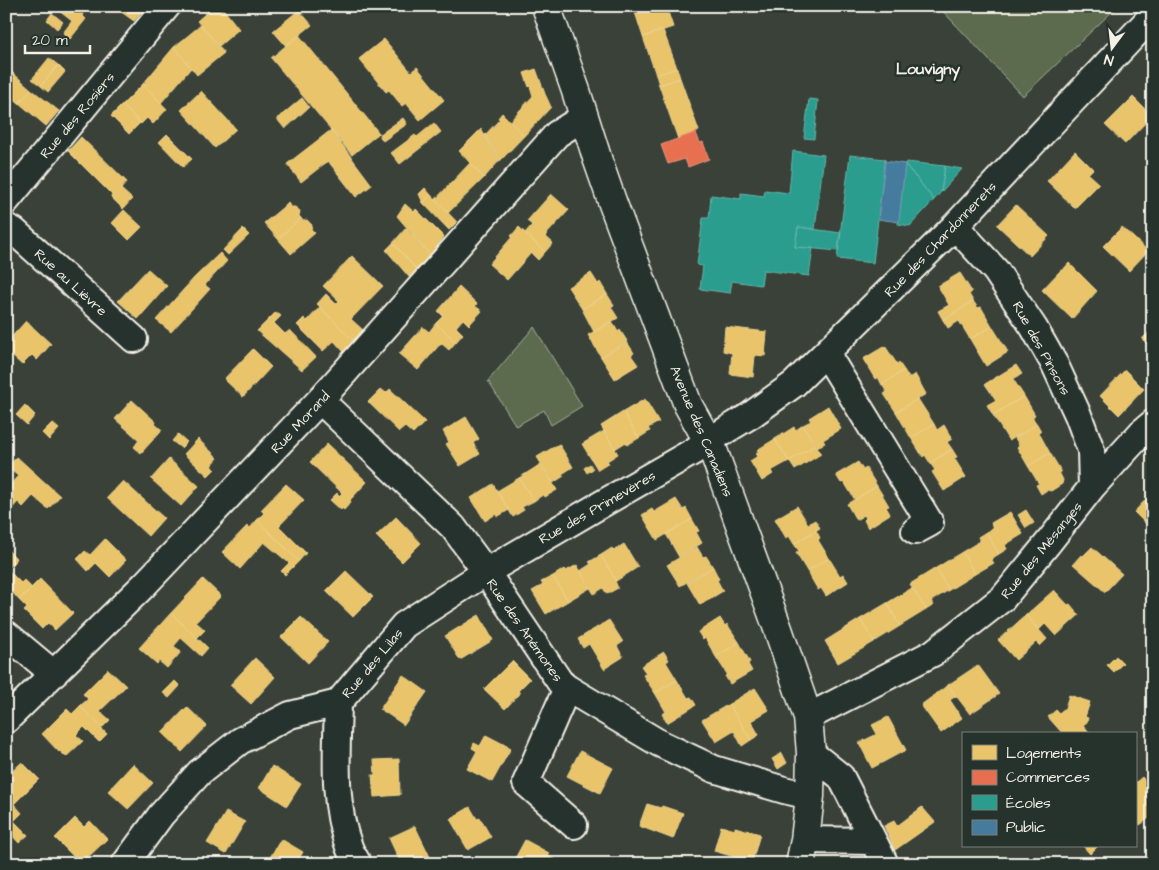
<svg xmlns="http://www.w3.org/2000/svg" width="1159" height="870" font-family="'Architects Daughter',sans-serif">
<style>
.green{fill:#5b6b4d;stroke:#a8ae9a}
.homes{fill:#e9c46a;stroke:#ecd290}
.shops{fill:#e76f51;stroke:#eb967e}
.schools{fill:#2a9d8f;stroke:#67b6aa}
.public{fill:#457b9d;stroke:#7a9eb4}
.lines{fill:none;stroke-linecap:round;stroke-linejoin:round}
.street-casing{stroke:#f4f1e8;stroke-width:30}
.secondary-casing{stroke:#f4f1e8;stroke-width:31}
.street{stroke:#26332d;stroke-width:26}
.secondary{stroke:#26332d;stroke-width:28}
.labels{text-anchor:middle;stroke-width:5;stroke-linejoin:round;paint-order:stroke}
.street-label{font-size:14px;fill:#f4f1e8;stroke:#26332d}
.quarter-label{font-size:16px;font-weight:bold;fill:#f4f1e8;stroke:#26332d}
</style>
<rect width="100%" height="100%" fill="#3a4138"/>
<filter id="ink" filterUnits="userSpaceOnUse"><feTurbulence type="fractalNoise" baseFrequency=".02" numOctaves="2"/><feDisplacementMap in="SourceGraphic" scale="10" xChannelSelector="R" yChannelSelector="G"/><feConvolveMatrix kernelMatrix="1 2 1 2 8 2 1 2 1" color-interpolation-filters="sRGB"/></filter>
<g filter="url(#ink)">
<path class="green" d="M938,6H1118L1023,96Z
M534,327L582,406L551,425L544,410L516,426L488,381Z"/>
<path class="homes" d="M55,6H88L82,15L86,19L70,39L63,33L72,21L54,7Z
M123,6H147L134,21L120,11Z
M214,6H221L239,29L219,46L197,21Z
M633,6H666L673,27L643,37Z
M299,10L312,25L286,46L273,31Z
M52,13L63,22L57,29L47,20Z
M201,25L224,53L197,75L174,47Z
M663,30L677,68L656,75L643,37Z
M299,35L379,133L352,155L271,58Z
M384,39L411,72L417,67L444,100L420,120L406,103L402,106L389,90L386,92L359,59Z
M174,47L191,68L161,103L143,84Z
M49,58L58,65L41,86L32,79Z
M58,65L65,72L48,92L41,86Z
M6,67L31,89L19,103L6,92Z
M677,68L680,78L659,85L656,75Z
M536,69L545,94L551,107L524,136L510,121L533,96L530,86L529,87L524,73Z
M680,78L699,131L678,139L659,85Z
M143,84L167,109L153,124L147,118L141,124L122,105Z
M31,89L59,111L46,126L19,103Z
M201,91L236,129L215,148L181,110Z
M6,92L14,99L6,107Z
M1133,97L1152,116L1125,144L1105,125Z
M302,98L309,107L285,129L277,119Z
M122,105L140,123L129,134L111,116Z
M502,113L524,136L500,161L485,135L500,119L498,118Z
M403,118L407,124L383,141L379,135Z
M434,123L441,132L400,164L391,153L415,135L417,137Z
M481,129L499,161L484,178L459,151Z
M331,130L372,185L356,197L328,161L301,182L287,164Z
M167,134L192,159L183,167L159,142Z
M81,137L127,182L121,189L132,199L123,209L111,197L112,195L68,151Z
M1075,151L1093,169L1088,174L1099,184L1075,208L1047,181Z
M470,163L484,178L448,213L435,200Z
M425,188L431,195L423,203L419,194Z
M551,194L569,210L545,236L553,243L545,252L525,233L532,225L527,221Z
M431,195L457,222L449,230L423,203Z
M288,203L291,207H295L300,211L299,216L301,218L278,239L264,223Z
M405,204L414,212L416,209L444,237L430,255L397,216Z
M1016,205L1049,236L1030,256L997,225Z
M124,210L142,227L129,240L112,223Z
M301,218L303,221L307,220L312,225L311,229L315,233L291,254L278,239Z
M519,227L545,252L538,260L531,253L507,280L489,264L512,237L511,236Z
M1122,227L1148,251L1129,271L1103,246Z
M406,228L430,255L417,270L393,243Z
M243,229L249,235L228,255L223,250Z
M393,243L417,270L409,277L386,250Z
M220,253L227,261L205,285L210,289L171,332L156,320L195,277Z
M352,256L383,286L351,319L364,331L354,341L317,304L326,294L336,304L339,301L323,286Z
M1069,263L1097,291L1072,319L1042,290L1061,270L1062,271Z
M148,269L167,286L138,319L118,301Z
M591,273L598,284L600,282L607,294L582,309L568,287Z
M960,273L972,292L969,294L973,301L943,320L938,311L949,305L938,286Z
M459,287L477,304L475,306L482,311L469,325L463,319L456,327L463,334L456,342L436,323L443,316L438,311Z
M607,294L614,305L611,307L618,318L594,332L582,309Z
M973,301L978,308L981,307L992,326L970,339L959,321L948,328L943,320Z
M320,307L354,341L344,352L334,341L323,351L297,325L304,318L307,321Z
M276,312L281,316L274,323L285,334L290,330L316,357L302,370L257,331Z
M26,321L51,344L37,360L32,355L22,365L12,356L6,362V343Z
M612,321L618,332L620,330L627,341L601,357L588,335Z
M436,323L456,342L449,350L441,343L418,370L399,354L423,327L429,332Z
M992,326L1008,352L986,366L970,339Z
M725,327L767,332L765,356L755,355L753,377L730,374L732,353L723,351Z
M1153,328V349L1142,339Z
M627,342L634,353L631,355L638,365L615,379L601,357Z
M885,346L897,364L899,363L904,370L882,385L878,377L875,379L863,359Z
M253,349L271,367L243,397L224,379Z
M1016,365L1022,374L1013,379L1024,396L993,415L987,405L996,400L985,384Z
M904,370L909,378L915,374L926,394L896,412L884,394L887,392L882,385Z
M1125,370L1144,389L1119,415L1100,396Z
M381,389L386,393L390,389L425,422L413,434L405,427L399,432L368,402Z
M1024,396L1035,415L1032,417L1037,424L1009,441L993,415Z
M645,399L659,422L648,428L650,431L639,438L623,412Z
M918,399L934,424L911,438L896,412Z
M132,400L156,422L155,424L162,430L141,453L134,447L139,440L115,419Z
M25,405L35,415L27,425L16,415Z
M828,406L841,429L823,440L825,443L817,447L803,425L811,421L809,418Z
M623,412L639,438L627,445L626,442L615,449L601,426Z
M466,417L479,439L473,443L480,454L460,466L446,444L449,442L443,431Z
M52,423L59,429L49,440L42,433Z
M934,424L937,430L944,425L952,439L947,442L952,449L930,463L925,455L923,457L911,438Z
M1037,424L1041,431L1039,433L1050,453L1028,466L1017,447L1019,445L1015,438Z
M803,425L815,445L789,461L775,439L794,427L796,430Z
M604,431L618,454L607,461L609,463L598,470L582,444Z
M178,434L187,442L181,448L172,441Z
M198,439L218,458L211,466L215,469L208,476L184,454Z
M775,439L789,461L771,471L773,474L762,481L750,461L758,456L756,454L759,453L757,450Z
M327,444L367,482L350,500L351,502L344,510L342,508L341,510L330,500L337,493L339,496L342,493L310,462Z
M559,444L573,467L562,474L564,476L553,483L537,457Z
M815,445L821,454L795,470L789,461Z
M952,449L957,457L954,458L966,477L944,491L932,472L935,470L930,463Z
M1050,453L1061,471L1059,472L1063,480L1062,484L1051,491L1047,490L1041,494L1036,485L1039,484L1028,466Z
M17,457L60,496L48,509L33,496L23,507L18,502L6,515V489L18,476L7,467Z
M169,459L199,486L181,506L151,479Z
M858,462L863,470L866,468L877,486L855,500L844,482L841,483L836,475Z
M541,464L557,490L545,497L544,494L534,501L519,478Z
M590,464L593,469L587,473L584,468Z
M519,478L534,501L522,507L524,510L513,517L497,491Z
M123,481L164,518L148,536L107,498Z
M286,484L304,500L279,526L306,553L299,561L257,520L264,513L261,510Z
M493,484L509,510L497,517L496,514L485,521L471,498Z
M877,486L889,506L886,507L890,514L868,528L864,520L866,518L864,515L856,520L847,504Z
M1153,492V527L1151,529L1134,512Z
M676,499L683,510L686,508L692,519L657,540L642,515L652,509L654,512Z
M797,506L808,524L815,520L820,528L794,544L789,536L786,538L775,519Z
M1026,510L1034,523L1026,528L1018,515Z
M1010,512L1023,534L1005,545L1007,549L999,554L986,532L993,528L991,523Z
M396,517L421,543L402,562L376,536Z
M692,519L699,531L696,532L702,543L679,557L666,534Z
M257,520L299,561L285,575L281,571L289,563L264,542L240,569L222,552L247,526L250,528Z
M816,530L820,538L818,540L829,558L807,571L796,553L799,551L794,544Z
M986,532L999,554L991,559L994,563L975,574L962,552L980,541L978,537Z
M105,539L126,560L110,577L96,563L88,571L77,559L85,551L90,555Z
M624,544L638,567L616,581L601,555L612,548L613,551Z
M697,547L703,557L706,556L713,567L680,586L667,565Z
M1092,547L1122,574L1105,592L1073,564L1081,555L1083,556Z
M6,548L17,559L7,569L21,583L24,580L32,588L19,600L12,592L6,597Z
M962,552L975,574L949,590L936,568Z
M601,555L616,581H615L618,588L607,594L603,588L594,594L580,571L591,564L589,562Z
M829,558L840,576L843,574L848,582L826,596L821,588L818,590L807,571Z
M577,565L590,588L568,601L553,576L564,569L566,571Z
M713,567L719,579L717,580L723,591L700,605L687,583Z
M936,568L949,590L931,601L934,605L926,610L910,584Z
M346,571L373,597L353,617L326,591Z
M553,576L568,601L546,614L532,591L543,585L541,582Z
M40,579L73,613L55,630L48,623L42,629L24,611L27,608L19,600Z
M203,579L221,596L196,622L205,630L197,638L171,613Z
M912,588L926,610L900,626L887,603Z
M1054,590L1068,605L1070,604L1079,615L1056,636L1045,624L1039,630L1026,615Z
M887,603L900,626L874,642L860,619Z
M171,613L208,648L201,656L181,638L174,646L181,652L167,668L159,661L157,664L139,648Z
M479,615L493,640L460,660L445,636Z
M1026,615L1047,639L1040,646L1036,642L1016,660L998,640Z
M301,617L328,642L308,663L281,637Z
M720,618L725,626L727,624L739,642L716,657L705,638L703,640L698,632Z
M860,619L874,642L838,663L825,641Z
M609,620L623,642L617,646L623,657L604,669L589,644L583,648L578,639Z
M739,642L750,662L748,664L752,671L730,684L725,676L727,674L716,657Z
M664,652L669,660L666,662L677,680L655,693L643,675L646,673L641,666Z
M1116,656L1123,663L1114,672L1107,665Z
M255,658L275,677L251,704L230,685Z
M512,661L530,679L518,691L520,693L505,709L484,689Z
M978,665L999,694L970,714L948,685Z
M108,669L126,686L100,711L110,720L102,728L80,706L88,699L83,694Z
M403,675L427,692L404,725L380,709Z
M677,680L688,698L691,697L696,705L667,723L662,714L666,712L655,693Z
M175,681L180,686L169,698L163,693Z
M948,685L956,696L950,700L962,718L941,733L921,705Z
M755,688L769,710L751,721L759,735L751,740L729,704Z
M1069,695L1090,702L1085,717L1088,718L1087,722L1083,725L1091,734H1063L1048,717L1056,710L1059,713L1065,708Z
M729,704L751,740L742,746L734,731L716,742L702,720Z
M80,706L107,734L99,742L84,727L76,735L83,741L66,757L60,751L59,752L42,734L67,709L72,714Z
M187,707L207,726L182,752L162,733Z
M888,717L906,750L872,768L859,743L877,734L872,725Z
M486,735L511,748L492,782L467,769L477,751L472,748L474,743L480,746Z
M580,751L613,768L600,793L567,776Z
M782,753L787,763L778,769L772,759Z
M399,759L400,795L374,797L372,775H375L374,760Z
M22,762L39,779L14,804L22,813L14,821L6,813V777Z
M133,764L153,783L128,809L108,791Z
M272,766L301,784L287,806L259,788Z
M1142,777L1153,790V815L1140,825L1135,820V783Z
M647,804L661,808L662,806L683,813L673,839L639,826Z
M470,807L477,819L480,818L491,837L468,850L450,819Z
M922,807L935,822L895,850L884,826L894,821L897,826Z
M226,812L245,822L226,854L207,843Z
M6,813L28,835L19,843L6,829Z
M75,818L84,827L90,821L107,839L81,864L55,838Z
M415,826L432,861L426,864H401L389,838Z
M721,826L735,830V827L760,834L752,862L714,851Z
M281,839L303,852L296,864H266Z
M525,840L549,853L548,856L558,861L557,864H512Z
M1083,846H1098L1090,854Z
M958,859L961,864H948H949Z"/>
<path class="shops" d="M699,131L696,133L700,143L703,142L709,159L688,167L685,159L668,164L661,145Z"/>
<path class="schools" d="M809,99L818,100L814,139L804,138Z
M793,151L824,155L815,229L798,227L795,247L813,248L809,276L763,270L761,285L732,281L730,293L700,289L703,266L697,265L703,218H709L711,195L741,199V193L764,196L765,190L789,193Z
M850,155L885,159L873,263L837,259Z
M906,162L945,166L941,192L934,200L905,164Z
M905,164L934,200L910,226L898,224Z
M945,166L962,169L941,192Z
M798,227L841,233L838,251L795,247Z"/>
<path class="public" d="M885,161L905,164L899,222L878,219Z"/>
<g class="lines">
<defs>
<path id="street" d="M6,201L167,6
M955,226L996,271L1034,328L1055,365L1078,415L1091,450L1092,487
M6,227L14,231L134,339
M826,353L930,523L915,531
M320,400L453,527L486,572L560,682L567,688L659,743L714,769L784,790L810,796
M6,634L54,674
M567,688L526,783L574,825
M338,703C337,750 332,801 349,847C351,853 355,858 358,864
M808,717L933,653L1003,598L1048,543L1092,487L1142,432L1153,423
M6,720L144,585L320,400L557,134L584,117
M811,753L841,777L885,864
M805,840L873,841
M125,864L161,815L200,772L240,741L290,715L338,703L404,625L486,572L600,505L694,451L708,441L751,415L794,384L955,226L1153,15"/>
<path id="secondary" d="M546,6L576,91L598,161L613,204L688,405L713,450L778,629L808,717L811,753L810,796L805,840L800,864"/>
</defs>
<use href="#street" class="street-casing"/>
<use href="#secondary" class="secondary-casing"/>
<use href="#street" class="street"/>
<use href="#secondary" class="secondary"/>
</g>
</g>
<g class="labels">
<g class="street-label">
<text transform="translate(77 115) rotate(-50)" y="5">Rue des Rosiers</text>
<text transform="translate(940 239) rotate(-46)" y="5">Rue des Chardonnerets</text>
<text transform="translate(71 282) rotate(42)" y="5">Rue au Lièvre</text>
<text transform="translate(1042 348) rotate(61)" y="5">Rue des Pinsons</text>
<text transform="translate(300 422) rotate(-47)" y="5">Rue Morand</text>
<text transform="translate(702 431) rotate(67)" y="5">Avenue des Canadiens</text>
<text transform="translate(597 507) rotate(-30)" y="5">Rue des Primevères</text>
<text transform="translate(1041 550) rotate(-51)" y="5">Rue des Mésanges</text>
<text transform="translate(525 630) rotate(55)" y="5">Rue des Anémones</text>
<text transform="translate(372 663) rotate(-50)" y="5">Rue des Lilas</text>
</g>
<g class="quarter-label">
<text x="928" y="74">Louvigny</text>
</g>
</g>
<rect width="1159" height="870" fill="none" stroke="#26332d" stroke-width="25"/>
<rect x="12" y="12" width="1134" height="845" fill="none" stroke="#f4f1e8" stroke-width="2" filter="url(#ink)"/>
<rect x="962" y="732" width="175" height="115" fill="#26332d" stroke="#787f78"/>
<rect x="972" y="745" width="25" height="15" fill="#e9c46a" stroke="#787f78"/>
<text x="1006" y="758" font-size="15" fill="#f4f1e8">Logements</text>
<rect x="972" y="770" width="25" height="15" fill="#e76f51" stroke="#787f78"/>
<text x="1006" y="782" font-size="15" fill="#f4f1e8">Commerces</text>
<rect x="972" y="795" width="25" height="15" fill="#2a9d8f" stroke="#787f78"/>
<text x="1006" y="808" font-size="15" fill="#f4f1e8">Écoles</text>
<rect x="972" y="820" width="25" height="15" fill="#457b9d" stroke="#787f78"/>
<text x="1006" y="832" font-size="15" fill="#f4f1e8">Public</text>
<g transform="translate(1112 48) rotate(195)" stroke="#26332d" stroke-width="4" paint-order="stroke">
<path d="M0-4L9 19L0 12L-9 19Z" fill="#f4f1e8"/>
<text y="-8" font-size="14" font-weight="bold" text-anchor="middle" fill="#f4f1e8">N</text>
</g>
<path d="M25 45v8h65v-8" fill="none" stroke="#f4f1e8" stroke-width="2.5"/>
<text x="32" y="45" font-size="15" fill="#f4f1e8" stroke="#26332d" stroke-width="4" paint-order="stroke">20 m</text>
</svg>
